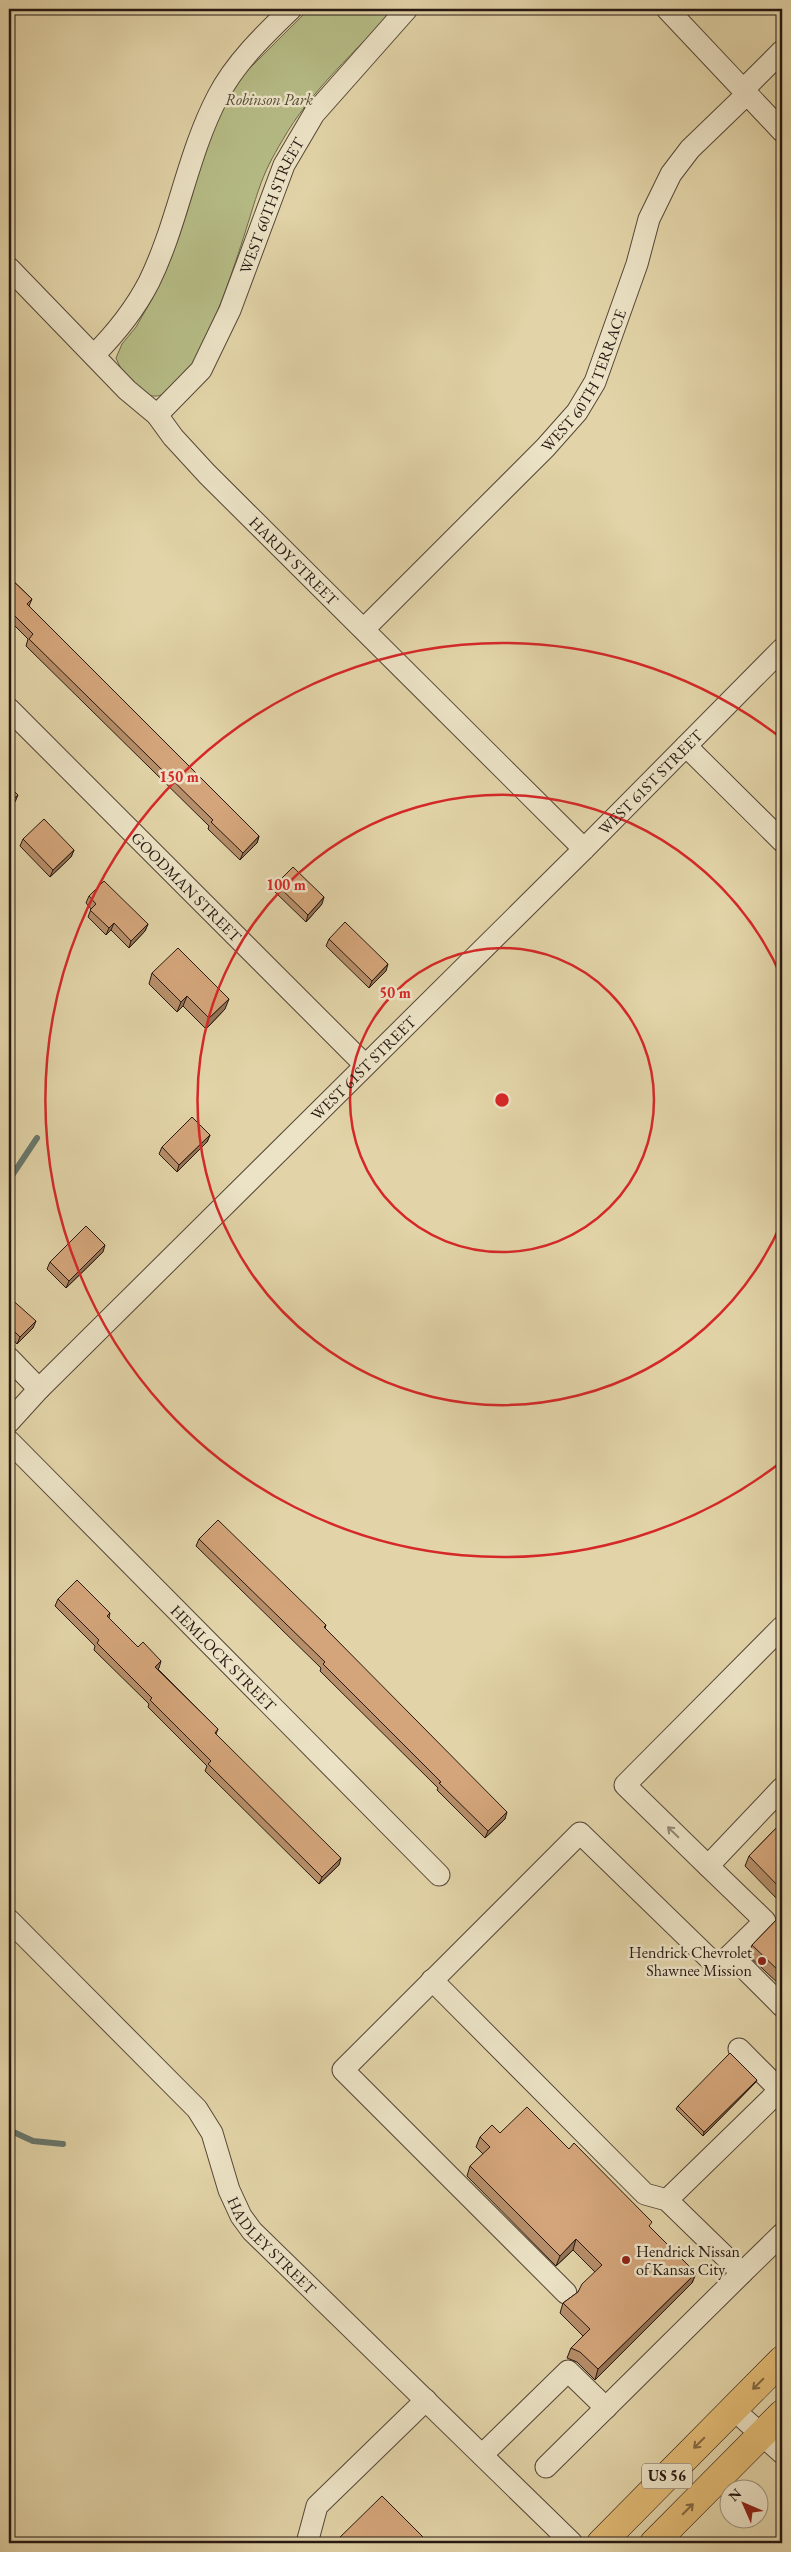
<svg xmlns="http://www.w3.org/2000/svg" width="791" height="2552" font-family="'EB Garamond',serif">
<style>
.green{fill:#b6bc86;stroke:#6e6a4c}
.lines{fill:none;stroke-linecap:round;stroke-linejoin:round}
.stream{stroke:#69786e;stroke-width:6}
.minor-casing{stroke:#564738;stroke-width:23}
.highway-casing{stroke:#271812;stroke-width:29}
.minor{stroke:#ece3c6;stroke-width:21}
.highway{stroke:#e1ba74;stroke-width:28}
.wall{fill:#b68e69;stroke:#271812}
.shaded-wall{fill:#947455;stroke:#271812}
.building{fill:#d4a57a;stroke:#271812}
.oneway{stroke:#938875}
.oneway2{stroke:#846943}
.ring{fill:none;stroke:#d62828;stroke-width:2.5}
.poi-dot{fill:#8f2418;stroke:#ece3c6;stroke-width:2}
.labels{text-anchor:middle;stroke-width:5;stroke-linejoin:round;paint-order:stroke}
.shield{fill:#ece3c6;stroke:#625548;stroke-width:1}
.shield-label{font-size:15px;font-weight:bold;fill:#271812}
.park-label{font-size:16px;font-style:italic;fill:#524935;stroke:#ece3c6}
.street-label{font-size:16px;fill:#271812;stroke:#ece3c6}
.poi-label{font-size:16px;fill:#271812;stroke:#ece3c6;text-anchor:end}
.centre{fill:#d62828;stroke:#ece3c6;stroke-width:2.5}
.ring-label{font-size:15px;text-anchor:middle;font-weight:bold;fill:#d62828;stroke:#ece3c6;stroke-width:5;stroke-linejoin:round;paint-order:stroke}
</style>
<rect width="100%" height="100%" fill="#e2d4a8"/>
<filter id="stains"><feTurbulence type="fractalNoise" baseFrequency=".004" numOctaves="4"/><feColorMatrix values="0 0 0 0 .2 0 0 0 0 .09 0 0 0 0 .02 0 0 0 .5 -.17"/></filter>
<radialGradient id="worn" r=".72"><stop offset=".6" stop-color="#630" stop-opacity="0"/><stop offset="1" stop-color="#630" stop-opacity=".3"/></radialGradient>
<path class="green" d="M309,9H395C357,50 310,91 282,141C273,156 264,173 259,189C248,217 191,441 138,388C128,378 121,371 116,358L122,344L136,327L152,299L222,105L241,77Z"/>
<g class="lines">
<path class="stream" d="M9,1180L37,1138
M9,2130L33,2141L63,2144"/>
<defs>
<g id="minor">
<path d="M667,9L782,131"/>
<path d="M743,90L782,51"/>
<path id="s1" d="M9,268L127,390L157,415L173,437L207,474L584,849"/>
<path d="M94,355C115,334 135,309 149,282C178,223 187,155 218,96C235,63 264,35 291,9"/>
<path id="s2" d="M157,415L201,370L230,310L284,165L314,114L407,9"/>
<path id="s3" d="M364,629L545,448L577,412L595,382L637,264L649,219L671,174L690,149L747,94"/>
<path id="s4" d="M9,709L365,1065"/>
<path d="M686,746L782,841"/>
<path d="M9,1358L39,1389"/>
<path id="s5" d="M9,1422L39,1389L584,849L782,649"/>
<path id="s6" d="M9,1441L439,1875"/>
<path d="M708,1866L625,1785L782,1627"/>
<path id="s7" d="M9,1920L197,2109L212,2133L229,2190L241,2216L252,2231L572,2543"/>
<path d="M731,1955L782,2006"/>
<path d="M432,1980L645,2194L667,2200L742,2273L782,2234"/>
<path d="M739,2049L780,2090"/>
<path d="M667,2200L780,2090L782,2093"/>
<path d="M566,2293L343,2070L580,1833L718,1967L765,1921L708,1866L782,1788"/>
<path d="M733,2409L782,2453"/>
<path d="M482,2455L568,2371L606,2408"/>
<path d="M546,2467L742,2273"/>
<path d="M307,2543L317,2506L426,2400"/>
</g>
<path id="highway" d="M601,2543L782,2360
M654,2543L782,2414"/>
</defs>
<use href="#minor" class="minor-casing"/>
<use href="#highway" class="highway-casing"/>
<use href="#minor" class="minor"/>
<use href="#highway" class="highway"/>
</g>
<path class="wall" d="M9,577L32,599L29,606L259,836L257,843L240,860L208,829L209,826L26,646L28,639L9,620Z
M23,839L74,850L71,857L50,877L20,846Z
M276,884L322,904L306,922L274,891Z
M89,896L148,924L145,931L129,948L111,930L106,935L88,917L91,909L86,903Z
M329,939L386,971L369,988L326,946Z
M152,973L225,1009L206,1029L183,1006L177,1012L149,984Z
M210,1135L207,1142L177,1172L159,1154L162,1147Z
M103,1252L66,1288L47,1269L50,1262Z
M9,1297L33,1328L17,1344L9,1335Z
M199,1539L326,1625L325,1628L505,1819L485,1838L437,1790L438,1788L320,1671L321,1668L196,1546Z
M58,1599L110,1613L109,1618L159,1668L158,1669L218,1729L216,1734L339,1865L319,1884L205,1771L207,1766L148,1707L149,1704L94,1650L95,1646L55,1606Z
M782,1822V1904L745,1866L749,1856Z
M782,1914V1987L748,1955L752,1945Z
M757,2080L755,2083L703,2136L676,2109L678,2106Z
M500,2133L569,2149L650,2227L696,2273L692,2283L595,2380L577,2362L567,2358L571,2348L583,2336L560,2313L563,2303L578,2292L595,2272L573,2250L556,2266L467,2176L470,2166L483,2154L476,2147L480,2137Z"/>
<path class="shaded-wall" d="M18,795L15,802L9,808V803Z
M259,836L257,843L240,860L243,853Z
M74,850L71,857L50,877L53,870Z
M324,897L322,904L306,922L308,915Z
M114,923L111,930L106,935L109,928Z
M148,924L145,931L129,948L131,941Z
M388,964L386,971L369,988L372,981Z
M187,996L183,1006L177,1012L181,1002Z
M229,999L225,1009L206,1029L209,1018Z
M210,1135L207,1142L177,1172L179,1165Z
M105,1245L103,1252L66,1288L69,1281Z
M36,1321L33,1328L17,1344L20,1337Z
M161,1661L159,1668L153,1674L155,1667Z
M507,1812L505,1819L485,1838L488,1831Z
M341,1858L339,1865L319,1884L322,1877Z
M757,2080L755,2083L703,2136L704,2132Z
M576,2239L573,2250L556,2266L560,2256Z
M696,2273L692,2283L595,2380L598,2369Z"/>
<path class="building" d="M9,577L32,599L27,604L259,836L243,853L211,822L213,820L29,639L33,634L9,610Z
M9,786L18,795L9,803Z
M44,819L74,850L53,870L23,839Z
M293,867L324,897L308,915L276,884Z
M104,881L148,924L131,941L114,923L109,928L90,910L96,904L89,896Z
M345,922L388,964L372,981L329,939Z
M178,948L229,999L209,1018L187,996L181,1002L152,973Z
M192,1117L210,1135L179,1165L162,1147Z
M86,1226L105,1245L69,1281L50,1262Z
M9,1297L36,1321L20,1337L9,1326Z
M218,1520L326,1625L324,1627L507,1812L488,1831L439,1783L441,1782L323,1664L325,1662L199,1539Z
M77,1580L110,1613L107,1616L138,1647L143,1642L161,1661L155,1667L218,1729L215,1733L341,1858L322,1877L208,1764L211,1761L150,1700L152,1698L97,1643L99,1640L58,1599Z
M782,1822V1890L749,1856Z
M782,1914V1974L752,1945Z
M730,2053L757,2080L704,2132L678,2106Z
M527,2107L569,2149L574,2143L652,2222L649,2226L696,2273L598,2369L580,2352L571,2348L590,2329L563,2303L578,2292L582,2284L602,2265L576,2239L560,2256L470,2166L490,2147L480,2137L492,2125L500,2133Z
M382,2496L429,2543H334Z"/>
<defs><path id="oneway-shaft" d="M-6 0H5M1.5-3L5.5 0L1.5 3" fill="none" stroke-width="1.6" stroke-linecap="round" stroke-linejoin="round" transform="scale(1.25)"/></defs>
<use class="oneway" href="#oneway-shaft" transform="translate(673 1832) rotate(-136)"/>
<g class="oneway2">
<use href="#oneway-shaft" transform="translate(758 2384) rotate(135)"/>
<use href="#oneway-shaft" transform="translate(699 2443) rotate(135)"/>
<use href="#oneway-shaft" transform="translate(688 2509) rotate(-45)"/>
</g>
<g class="ring">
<circle cx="502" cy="1100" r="152"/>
<path d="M782 1222A305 305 0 1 1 782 978"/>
<path d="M780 1463A457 457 0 1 1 780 737"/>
</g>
<g class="poi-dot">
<circle cx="762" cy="1961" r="5"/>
<circle cx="626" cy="2260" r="5"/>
</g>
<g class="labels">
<rect class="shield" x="642" y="2463.5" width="50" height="25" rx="4"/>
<g class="shield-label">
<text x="667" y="2481">US 56</text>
</g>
<g class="park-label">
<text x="269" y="105">Robinson Park</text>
</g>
<g class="street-label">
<text dy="6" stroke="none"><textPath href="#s2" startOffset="242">WEST 60TH STREET</textPath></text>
<text dy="6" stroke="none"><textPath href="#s3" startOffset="335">WEST 60TH TERRACE</textPath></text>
<text dy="6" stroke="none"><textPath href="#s1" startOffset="409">HARDY STREET</textPath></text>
<text dy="6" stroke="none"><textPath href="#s5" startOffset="906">WEST 61ST STREET</textPath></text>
<text dy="6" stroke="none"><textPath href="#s4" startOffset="251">GOODMAN STREET</textPath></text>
<text dy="6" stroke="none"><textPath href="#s5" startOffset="501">WEST 61ST STREET</textPath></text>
<text dy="6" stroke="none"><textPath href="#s6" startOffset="305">HEMLOCK STREET</textPath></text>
<text dy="6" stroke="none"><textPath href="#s7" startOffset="425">HADLEY STREET</textPath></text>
</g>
<g class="poi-label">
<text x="752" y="1958">Hendrick Chevrolet<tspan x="752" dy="18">Shawnee Mission</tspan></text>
<text x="636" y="2257" text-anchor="start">Hendrick Nissan<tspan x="636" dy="18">of Kansas City</tspan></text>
</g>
</g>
<circle cx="502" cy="1100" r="8" class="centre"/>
<g class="ring-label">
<text x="179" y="782">150 m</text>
<text x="286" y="890">100 m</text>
<text x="395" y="998">50 m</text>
</g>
<rect width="791" height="2552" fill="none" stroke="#e2d4a8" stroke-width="30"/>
<rect x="10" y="10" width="771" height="2532" fill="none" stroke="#271812" stroke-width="2.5"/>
<rect x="15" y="15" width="761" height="2522" fill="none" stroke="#271812"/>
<g transform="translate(744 2504) rotate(315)"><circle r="24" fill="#ece3c6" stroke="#9d927e"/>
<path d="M0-4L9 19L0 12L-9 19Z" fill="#8f2418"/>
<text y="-8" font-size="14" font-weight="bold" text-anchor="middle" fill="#271812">N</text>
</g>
<rect width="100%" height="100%" filter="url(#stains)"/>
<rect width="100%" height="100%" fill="url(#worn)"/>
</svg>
